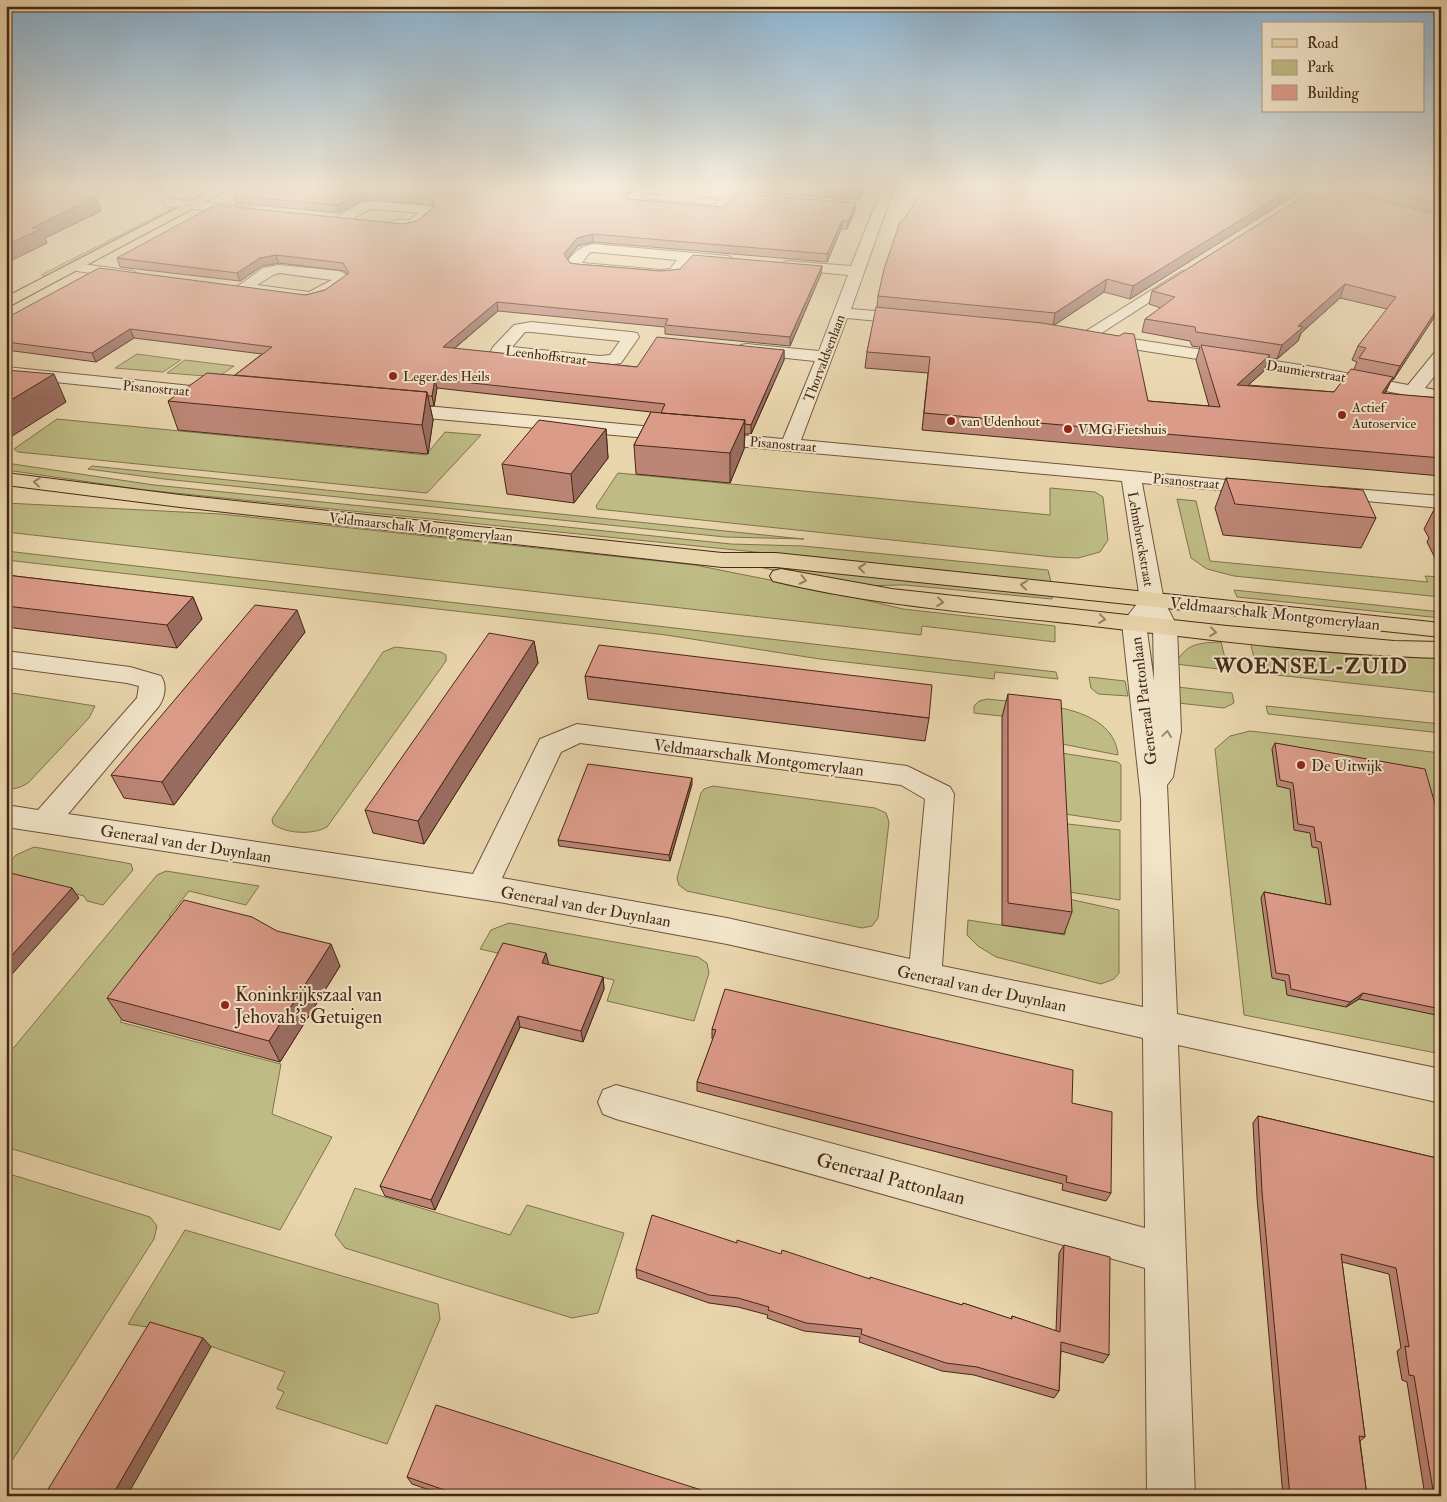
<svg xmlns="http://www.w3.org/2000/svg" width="1447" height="1502" font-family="'IM FELL Double Pica',serif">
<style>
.green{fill:#bebb84;stroke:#82724d}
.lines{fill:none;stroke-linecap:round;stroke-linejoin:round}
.minor-casing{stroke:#6f533c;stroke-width:2}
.major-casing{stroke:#462816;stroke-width:2}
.minor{fill:#f1e4c9;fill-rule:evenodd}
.major{fill:#e9d5ac;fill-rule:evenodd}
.wall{fill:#bc8576;stroke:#462816;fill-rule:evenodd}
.shaded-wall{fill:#996c60;stroke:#462816}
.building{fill:#db9b89;stroke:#462816}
.oneway{stroke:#987e61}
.oneway2{stroke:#9c8670}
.poi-dot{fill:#8f2418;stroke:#f1e4c9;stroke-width:2}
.labels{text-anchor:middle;stroke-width:4;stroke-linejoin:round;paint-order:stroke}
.far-street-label{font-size:14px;fill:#462816;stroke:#f1e4c9}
.far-poi-label{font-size:14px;fill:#462816;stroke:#f1e4c9;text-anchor:start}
.street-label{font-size:16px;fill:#462816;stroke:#f1e4c9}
.poi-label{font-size:16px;fill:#462816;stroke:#f1e4c9;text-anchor:start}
.near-poi-label{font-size:19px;fill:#462816;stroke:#f1e4c9;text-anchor:start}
.near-street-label{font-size:19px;fill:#462816;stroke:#f1e4c9}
.district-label{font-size:21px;font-weight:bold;letter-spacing:1px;fill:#462816;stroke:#f1e4c9}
</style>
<rect width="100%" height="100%" fill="#e9d5ac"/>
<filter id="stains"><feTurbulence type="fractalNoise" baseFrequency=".004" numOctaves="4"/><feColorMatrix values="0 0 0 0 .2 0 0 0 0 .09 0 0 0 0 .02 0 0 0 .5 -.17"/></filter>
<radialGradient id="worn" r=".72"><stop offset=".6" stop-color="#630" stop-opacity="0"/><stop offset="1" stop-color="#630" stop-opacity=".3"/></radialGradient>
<path class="green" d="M171,209H177L50,277L41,275Z
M137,354L181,360L163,372L115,368Z
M185,360L234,366L218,377L167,373Z
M57,419L426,455L445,432L481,435L427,493L18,452L14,449Z
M6,463L154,485L372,507L731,544L803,546L1048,570L1051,582L145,490L6,470Z
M92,466L803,539H804L725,537L164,479L88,469Z
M618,473L1050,515V488L1095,492L1103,497L1108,540L1100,552L1078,558L1053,557L597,509L596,506Z
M1177,499L1196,501L1210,561L1428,582L1425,576L1441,577V597L1234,576L1207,569L1191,558Z
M6,503L221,514L695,565L840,594L903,609L1055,626V642L922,626L921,635L6,532Z
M6,551L1056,672L1058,679L995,672L994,679L820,659L666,635L6,560Z
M756,563L1052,595V599L905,585L851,586L754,566Z
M1234,590L1441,612V618L1237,597Z
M1221,642L1228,670L1175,664C1187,643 1198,643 1221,642Z
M1250,642L1441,656V693L1258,673Z
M395,647L441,652L446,655V661L327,827C313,835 286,834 273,824L272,819L383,652Z
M1089,677L1125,681L1128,696L1098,694L1091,688Z
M1177,687L1232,693L1234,703L1224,708L1178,703Z
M6,692L95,706L89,718L28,783C21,787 15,790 6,788Z
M987,699C1027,704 1113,702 1118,755L1057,743L1055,722L974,713V706L979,701Z
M1266,706L1441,724V733L1268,714Z
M1250,731L1441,753V1054L1244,1015L1215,749L1230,736Z
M1055,752L1118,762L1121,765V820L1119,822L1058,813Z
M713,786L875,808L886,813L889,822L878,918L872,926L862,928L687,891L679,885L677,878L701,793L704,789Z
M1059,823L1120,830V900L1063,891Z
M34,847L121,862L131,864L133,870L103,905L87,901L84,896L6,876V866L16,855Z
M166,871L259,886L246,905L189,891L169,916L195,923L120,1022L281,1064L272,1114L332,1137L280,1230L6,1147V1057L157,875Z
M1064,898L1119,910V973L1114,979L1101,984L996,957L978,946L967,935L968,920L1065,935Z
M509,923L698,957L707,963L709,973L694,1021L607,1001L614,980L480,949L491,930Z
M6,1173L150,1217L157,1226L154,1239L6,1470Z
M355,1188L510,1235L527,1205L624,1233L598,1313L572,1318L345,1248L335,1235Z
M185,1230L438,1304L440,1319L387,1444L276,1408L284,1392L277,1389L285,1372L161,1329L128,1324Z"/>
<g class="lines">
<defs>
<path id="minor" d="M636,188C652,188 728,186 736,195L724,212L719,213L626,205L624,202ZM645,193H655L721,198L715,205L640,199Z
M882,188H894L851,309L910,314L918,319L910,324L847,318L801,440L1269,484L1272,488L1269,492L1262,494L1142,483L1164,601L1177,626L1181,731L1173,777L1167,785L1177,1014L1441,1069V1103L1178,1045L1195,1496H1147L1145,1268L616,1119L603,1114L598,1102L603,1090L616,1085L1145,1228L1143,1038L727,944L499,902L6,827V805L38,810L137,698L139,686L127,683L6,667V651L130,667L161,676C167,685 165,697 159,706L68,814L473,874L540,739L577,724L907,766L950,787L954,794L942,966L1143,1007L1141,799L1122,623L1140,600L1122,481L393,415L386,413L384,409L386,405L393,403L783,439L815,361L747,354L741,353L739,349L741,345L747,344L819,351L848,275L786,269L779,265L786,261L851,266ZM1150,619L1153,626L1154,681L1146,624ZM580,743L901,785L925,799L910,959L727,918L502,878L561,752Z
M1297,188H1318L1353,196L1354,199L1348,203L1299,191Z
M171,199L250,207L257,211L250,215L166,206L164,203L166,200Z
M374,201L427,206L432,207L435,213C426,224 399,237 388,224L395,220H409L419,213L374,209C361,210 351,225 338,222L336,219L359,203Z
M593,244L728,256L735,260L728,264L692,261L680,276L661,278L572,270L567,262C575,251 580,247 593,244ZM593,252L677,260L670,269L661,270L582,263L589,253Z
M75,263L133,271L140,275L133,279L70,270L68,267Z
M279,265L339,271L344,273L350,280C326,314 276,297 243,293L235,288L263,268ZM279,273L332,280L309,292L257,285L273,275Z
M1182,271L1187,272L1189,275L1187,278L1100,334L1320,368L1408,385L1435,352L1441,351V368L1425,388L1441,391V402L1320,378L1100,344L1092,339L1080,340L1078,336Z
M531,322L631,332L637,333L639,337L621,363L600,366L493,355L491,351L493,347L514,325ZM525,332H531L620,341L610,355L600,356L512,347Z
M6,367L221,389L227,390L230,394L227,398L221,399L6,377Z
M1330,487L1441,496V508L1323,497L1320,493L1323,489Z"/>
<path id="major" d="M216,188H231L6,308V297Z
M6,473L180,495L722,553H776L1441,623V637L776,567H722L180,507L6,485Z
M781,569L892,589L1227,626L1394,641L1441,642V658C1319,655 1197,638 1076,624C975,613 872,605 773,581L770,576L773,571Z"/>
</defs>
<use href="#minor" class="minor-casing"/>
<use href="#major" class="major-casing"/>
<use href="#minor" class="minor"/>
<use href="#major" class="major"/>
</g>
<path class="wall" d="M6,188H74L61,194L101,211L45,238L47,243L6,263Z
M242,188H635L625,199L719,207L855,210L847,229H841L827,262L593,242L578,246L567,259L570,263L576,264L661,271L822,266L821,274L790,346L665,334V327L498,311L454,349L637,367L784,350V360L751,434H745L744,449L730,483L636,474L634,445L651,412L437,388L434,406H430L433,420L428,454L178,430L168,401L235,375L262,354L134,338L96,362L6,350V315H12L306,295L325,290L347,275L345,271L279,263L262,266L240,281L120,267L117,258L403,224L417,221L434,207V206L427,204L364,200L339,213L236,203L233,196L236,194L235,191Z
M708,188H864L859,200Z
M924,188H1302L1300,192L1130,299L1104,292L1054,325L1148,401L1209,406L1196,360L1200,347L1192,346L1190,341L1142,332L1145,319L1161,308L1149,304L1152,291L1317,188H1441V307L1393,380H1391L1385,394L1441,398V476L922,430L928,373L865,368L867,352L877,307L878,296L905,218ZM1340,298L1387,309L1358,346L1352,360L1357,362L1354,369L1334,392L1248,385L1264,371L1269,358L1277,359L1298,341L1301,333Z
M606,429L608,458L574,503L507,494L502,464Z
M1226,478L1376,518L1361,548L1223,535L1215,508Z
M1440,498H1441V570L1427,542L1429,538L1424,529Z
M6,575L193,597L202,619L177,648L6,627Z
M305,632L174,805L124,798L111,775Z
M534,641L538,663L424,844L373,833L365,810Z
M585,676L929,718L925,741L588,699Z
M1008,694L1072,912L1064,934L1002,925V717Z
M1275,743L1441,825V1016L1359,999L1346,1007L1287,995L1285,981L1272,978L1261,898L1264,892L1326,904L1318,848L1312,847L1310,833L1294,830L1290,789L1277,786L1272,749Z
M692,784L670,861L559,846L558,840Z
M548,965L603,977L604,989L583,1042L520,1027L435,1210L385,1196L380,1186Z
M340,966L280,1062L122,1020L107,998Z
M712,1029L1072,1103L1111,1193L1106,1201L1062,1190L1063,1184L697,1091V1082L713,1039H712Z
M1258,1116L1441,1159V1496H1425L1407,1382L1402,1380L1397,1351L1401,1348L1389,1274L1342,1262L1365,1437L1360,1441L1367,1496H1283L1257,1198L1253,1123Z
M737,1243L962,1305L963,1303L1011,1319L1012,1316L1056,1331L1059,1253L1064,1245L1109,1355L1103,1363L1061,1351L1059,1391L1054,1398L974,1375L942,1371L859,1342L860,1337L804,1331L767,1318L768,1315L738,1307L709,1303L637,1278L636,1269Z
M407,1477L720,1496H447L412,1484Z"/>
<path class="shaded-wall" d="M39,188H74L38,204L32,191Z
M627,188H635L622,202V194Z
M862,188H864L859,200L860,192Z
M1293,188H1302L1300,192L1130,299L1133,286Z
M362,192L364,200L339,213L337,205Z
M96,197L101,211L45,238L47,243L6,263V245L32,228Z
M856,203L855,210L847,229L848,221Z
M842,221L841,229L827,262V254Z
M593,234V242L578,246L565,262L564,254L577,238Z
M276,255L279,263L262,266L240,281L237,273L260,258Z
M822,266L821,274L790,346V337Z
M1107,279L1104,292L1053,326L1055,313Z
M1345,284L1340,298L1301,333L1298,341L1277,359L1282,345L1298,326Z
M497,302L498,311L444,357L443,347Z
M1441,303V307L1393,380L1400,366Z
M130,329L134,338L96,362L92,353Z
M784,350V360L751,434V425Z
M1270,355L1264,371L1231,401L1237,385Z
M54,374L66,402L6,440V403Z
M1393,377L1385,393L1375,410L1382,393Z
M435,379L437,388L434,406L432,396Z
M427,392L433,420L428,454L422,425Z
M745,420L744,449L730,483V453Z
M606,429L608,458L574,503L571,474Z
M193,597L202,619L177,648L167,625Z
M297,610L305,632L174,805L162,782Z
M534,641L538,663L424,844L418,821Z
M692,778V784L670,861L669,855Z
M72,888L79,898L6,981V962Z
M331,944L340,966L280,1062L269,1041Z
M546,953L549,965L542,963Z
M603,977L604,989L583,1042L581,1031Z
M1363,993L1359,999L1346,1007L1350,1002Z
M518,1016L520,1027L435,1210L431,1200Z
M203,1338L211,1347L127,1496H112Z"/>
<path class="building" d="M8,188H39L32,191L96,197L32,228L41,229L6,245V196L17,192Z
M242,188H627L622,194L625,199L719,207L726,205L734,193L856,203L848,221H842L827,254L593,234L577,238L564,254L570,263L576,264L661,271L680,269L693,255L822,266L790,337L665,325L668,319L497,302L443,347L637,367L657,337L784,350L751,425L745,424V420L661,413L665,404L435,379L432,396H428L427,392L235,375L272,347L130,329L92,353L6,342V315H12L99,268L306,295L325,290L349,273L343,263L276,255L260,258L237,273L117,258L215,205L403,224L417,221L435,207L432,198L426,196L362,192L337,205L233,196L240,192L235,191Z
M803,188H862L860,192Z
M924,188H1293L1133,286L1107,279L1055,313L878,296L884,269L900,222L905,218Z
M1317,188H1330L1441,215V303L1400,366L1359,358L1366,348L1358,346L1396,297L1345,284L1298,326L1303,327L1282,345L1196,332L1195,327L1145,319L1175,297L1152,291Z
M1374,188H1441V204Z
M876,307L1042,323L1119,336L1124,333L1134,334L1148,401L1220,407L1201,345L1270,355L1237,385L1334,392L1351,369L1393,377L1382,393L1441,398V458L924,413L930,357L867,352Z
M6,370L54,374L6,403Z
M207,373L427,392L422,425L168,401Z
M651,412L745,420L730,453L634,445Z
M539,420L606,429L571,474L502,464Z
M1226,478L1363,490L1376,518L1235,504Z
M6,575L193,597L167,625L6,606Z
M255,605L297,610L162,782L111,775Z
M489,633L534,641L418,821L365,810Z
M599,645L932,685L929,718L585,676Z
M1008,694L1061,700L1072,912L1008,903Z
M1275,743L1425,769L1441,825V1009L1363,993L1350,1002L1291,989L1289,975L1276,973L1264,892L1331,905L1321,842L1316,841L1314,827L1298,824L1293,783L1280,780Z
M588,764L692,778L669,855L558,840Z
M6,872L72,888L6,962Z
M184,900L252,917L277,931L331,944L269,1041L107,998Z
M503,943L546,953L542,963L603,977L581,1031L518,1016L431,1200L380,1186Z
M725,989L1073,1070L1072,1103L1112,1112L1111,1193L1066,1182L1067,1176L697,1082L716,1030L712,1029Z
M1258,1116L1441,1159V1496H1434L1414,1376L1409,1375L1405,1346L1409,1347L1396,1268L1341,1254L1365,1437L1359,1436L1367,1496H1290L1262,1192Z
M652,1215L737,1243V1240L781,1254L782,1250L870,1279V1277L962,1305L963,1303L1012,1319V1316L1060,1332L1064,1245L1110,1257L1109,1355L1061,1342L1059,1391L977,1367L946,1363L861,1334L862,1329L806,1323L768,1310L769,1307L738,1298L709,1295L636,1269Z
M150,1322L203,1338L112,1496H44Z
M436,1405L720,1496H462L407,1477Z"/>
<defs><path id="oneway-chevron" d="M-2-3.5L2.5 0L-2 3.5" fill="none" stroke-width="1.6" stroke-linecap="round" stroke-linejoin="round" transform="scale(1.25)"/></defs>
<g class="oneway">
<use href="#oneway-chevron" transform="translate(37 482) rotate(-174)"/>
<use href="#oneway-chevron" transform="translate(862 568) rotate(-174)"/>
<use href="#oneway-chevron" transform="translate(803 580) rotate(12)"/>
<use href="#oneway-chevron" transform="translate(1024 585) rotate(-174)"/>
<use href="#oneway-chevron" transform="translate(940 602) rotate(6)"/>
<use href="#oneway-chevron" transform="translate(1102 619) rotate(7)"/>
<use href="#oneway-chevron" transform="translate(1213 632) rotate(7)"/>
</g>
<use class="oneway2" href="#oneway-chevron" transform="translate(1167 734) rotate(-82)"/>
<linearGradient id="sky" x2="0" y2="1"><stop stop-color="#8ab4d4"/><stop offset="0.47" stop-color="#f5ecda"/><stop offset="1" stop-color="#f5ecda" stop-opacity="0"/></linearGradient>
<rect width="1447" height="398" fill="url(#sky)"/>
<g class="poi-dot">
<circle cx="393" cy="376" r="5"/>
<circle cx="1342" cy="415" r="5"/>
<circle cx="951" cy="421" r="5"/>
<circle cx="1068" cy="429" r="5"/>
<circle cx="1301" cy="765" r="5"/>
<circle cx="225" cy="1005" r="5"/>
</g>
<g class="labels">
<g class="far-street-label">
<text transform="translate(546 355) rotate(7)" y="5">Leenhoffstraat</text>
<text transform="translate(824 358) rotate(-69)" y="5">Thorvaldsenlaan</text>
<text transform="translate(1306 371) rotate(9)" y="5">Daumierstraat</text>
<text transform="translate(156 388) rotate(5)" y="5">Pisanostraat</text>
<text transform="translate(783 444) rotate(5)" y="5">Pisanostraat</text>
<text transform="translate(1186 481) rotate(5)" y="5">Pisanostraat</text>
<text transform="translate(421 527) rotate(6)" y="5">Veldmaarschalk Montgomerylaan</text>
<text transform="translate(1141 539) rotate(80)" y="5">Lehmbruckstraat</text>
</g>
<g class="far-poi-label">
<text x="403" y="381">Leger des Heils</text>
<text x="1352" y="412">Actief<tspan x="1352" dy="16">Autoservice</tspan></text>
<text x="961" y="426">van Udenhout</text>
<text x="1078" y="434">VMG Fietshuis</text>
</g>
<g class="street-label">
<text transform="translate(1275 613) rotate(6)" y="6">Veldmaarschalk Montgomerylaan</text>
<text transform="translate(1143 701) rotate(-97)" y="6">Generaal Pattonlaan</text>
<text transform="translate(759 757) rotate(7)" y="6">Veldmaarschalk Montgomerylaan</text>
<text transform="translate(186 843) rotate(9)" y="6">Generaal van der Duynlaan</text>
<text transform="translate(586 906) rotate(10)" y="6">Generaal van der Duynlaan</text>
<text transform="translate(982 988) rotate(12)" y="6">Generaal van der Duynlaan</text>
</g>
<g class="poi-label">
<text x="1311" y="771">De Uitwijk</text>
</g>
<g class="near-poi-label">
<text x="235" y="1001">Koninkrijkszaal van<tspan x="235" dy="22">Jehovah's Getuigen</tspan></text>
</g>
<g class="near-street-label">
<text transform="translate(891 1178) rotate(15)" y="7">Generaal Pattonlaan</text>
</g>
<g class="district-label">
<text x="1311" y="673">WOENSEL-ZUID</text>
</g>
</g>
<rect width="1447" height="1502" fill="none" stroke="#e9d5ac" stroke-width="25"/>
<rect x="8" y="8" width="1432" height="1487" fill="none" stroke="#462816" stroke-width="2.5"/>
<rect x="12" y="12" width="1422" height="1477" fill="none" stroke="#462816"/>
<rect x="1262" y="22" width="162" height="90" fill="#f1e4c9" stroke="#ad9981"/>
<rect x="1272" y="39" width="25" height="8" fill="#e9d5ac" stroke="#ad9981"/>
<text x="1307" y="48" font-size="15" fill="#462816">Road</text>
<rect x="1272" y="60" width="25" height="15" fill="#bebb84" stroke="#ad9981"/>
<text x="1307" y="72" font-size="15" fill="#462816">Park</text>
<rect x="1272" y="85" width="25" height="15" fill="#db9b89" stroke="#ad9981"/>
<text x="1307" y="98" font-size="15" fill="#462816">Building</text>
<rect width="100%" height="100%" filter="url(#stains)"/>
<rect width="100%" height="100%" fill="url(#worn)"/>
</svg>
